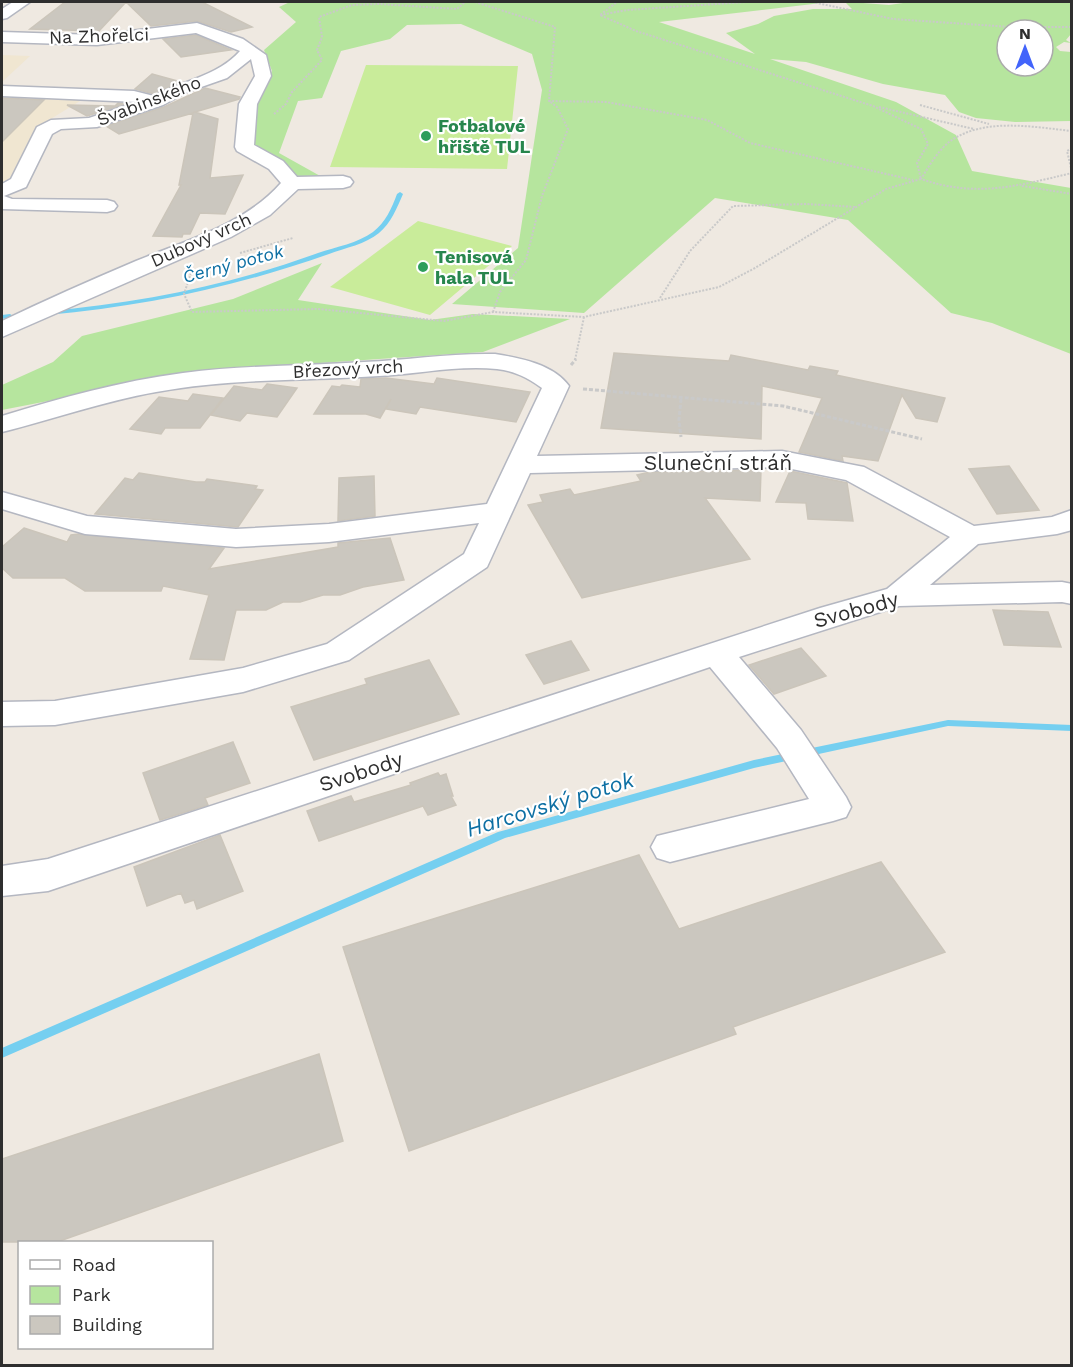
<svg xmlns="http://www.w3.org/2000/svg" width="1073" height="1367" font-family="'Work Sans',sans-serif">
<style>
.education{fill:#f0e6d1}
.green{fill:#b6e59e;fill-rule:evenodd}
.pitch{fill:#c9ec9a}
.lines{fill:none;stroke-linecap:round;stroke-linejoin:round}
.stream{fill:#75cff0;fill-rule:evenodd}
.building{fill:#cbc7bf;stroke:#cbc5ba;stroke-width:1.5}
.minor-casing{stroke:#b4b7c1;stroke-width:3}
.path-far1{stroke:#c9c9c9;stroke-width:2;stroke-dasharray:2 1.5;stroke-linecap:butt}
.path{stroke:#c9c9c9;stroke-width:3;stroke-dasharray:4 2;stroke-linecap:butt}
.minor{fill:#fff;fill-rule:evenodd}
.leisure-dot{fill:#2e9e5b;stroke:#fff;stroke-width:2}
.labels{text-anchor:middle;stroke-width:4.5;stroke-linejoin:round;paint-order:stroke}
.far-street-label{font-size:18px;fill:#2e2e2e;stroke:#fff}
.far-leisure-label{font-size:18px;font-weight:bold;fill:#27864d;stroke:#fff;text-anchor:start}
.far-water-label{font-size:18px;font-style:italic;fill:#0d6fa3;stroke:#fff}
.street-label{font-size:21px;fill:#2e2e2e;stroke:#fff}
.water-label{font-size:22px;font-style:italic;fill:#0d6fa3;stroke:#fff}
</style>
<rect width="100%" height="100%" fill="#efe9e1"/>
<path class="education" d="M2,55L30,56L2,82Z
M2,91L93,93L36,128L12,176L2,184Z"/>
<path class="green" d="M290,2H830L659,22L755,54L726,33L758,24L774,16L813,9H852L846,3L850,2L889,5L910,2H1071V34L1066,40L1071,43L1064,42L1056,47L1060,51L1071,52V121L1015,122L976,118L959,112L945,95L883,84L806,62L770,59L896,102L956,135L972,171L1071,188V354L992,323L951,313L848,220L715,198L584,313L452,304L518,248L542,90L532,54L461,24L407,25L390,39L341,51L322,98L298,101L279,153L322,177L298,179L253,145L257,103L272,71L264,50L296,22L279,7ZM1007,30H1043V66H1007Z
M322,263L298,300L430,320L473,314L570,319L483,352L275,366L171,377L2,410V385L53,362L82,336L233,299Z"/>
<path class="pitch" d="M366,65L518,66L507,169L330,167Z
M418,221L512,246L430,315L330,287Z"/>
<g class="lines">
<path class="stream" d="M400,192L403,194C397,208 391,223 379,233C366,244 345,248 329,254C235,287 146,306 47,315L44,313L47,311C140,303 230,285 318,253C336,247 358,243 373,232C385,223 392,208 397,194Z
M10,314L13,316L12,317L2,319V315Z
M948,720L1072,725V731L948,726L754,768L505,838L2,1058V1048L498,832L754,760Z"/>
</g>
<path class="building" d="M65,2H126L99,31L30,29Z
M126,2H202L252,27L231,32L197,21L151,26Z
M196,35L231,50L181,57L163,39Z
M152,74L181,82L154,94L135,89Z
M205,88L240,97L239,99L195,112L218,119L210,178L243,175L225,214L200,213L190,234H183L182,237L153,236L181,185H179L193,113L119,134L106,126L164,107Z
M2,98L44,100L2,142Z
M118,103L125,104L87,116L67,105L115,106Z
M614,353L729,361L731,355L808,370L810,366L838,371L836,375L945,398L937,422L916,418L902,395L878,461L842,456L843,461L799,452L822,398L762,386L761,439L601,428Z
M386,378L434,384L437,378L530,392L516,422L420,407L416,414L386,409L391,399L380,418L366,414H314L332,386L340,387L342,385L360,387L361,379Z
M267,384L297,388L277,417L247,413L240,421L211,415L234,386L262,390Z
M193,394L223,398L200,428H165L161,434L130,429L159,397L188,401Z
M1009,466L1039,510L997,514L969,469Z
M761,470L760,501L705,498L750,559L582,598L528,505L543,502L540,495L570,489L574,495L641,481L637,475L650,472Z
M790,471L847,483L853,521L808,519L806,503L776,502Z
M139,473L196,482H205L207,479L257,486L255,489L263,490L238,527L95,514L125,478L133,480Z
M374,476L375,516L338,521L339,478Z
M24,528L67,542L71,535L79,534L224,548L209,569L338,547V543L390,538L404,580L363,587L340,595H323L300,602H283L266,610H236L224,660L190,659L209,595L163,586L161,591H85L65,578H13L2,568V547Z
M993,610L1048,612L1061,647L1004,645Z
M571,641L589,670L544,684L526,655Z
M801,648L826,676L774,694L749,665Z
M429,660L459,714L314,760L291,707L367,684L365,679Z
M233,742L250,783L205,798L208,805L160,820L143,773Z
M438,773L440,776L446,774L453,796H451L456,805L428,815L423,806L319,841L307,811L351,796L354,802L411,785L410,783Z
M220,835L243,891L197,909L194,900L185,903L181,893L147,906L134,867Z
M639,855L679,929L881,862L945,952L733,1027L736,1034L409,1151L343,947Z
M319,1054L343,1141L57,1242H2V1159Z"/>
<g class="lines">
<defs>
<path id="minor" d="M13,2H30L7,18L2,19V9Z
M197,23L243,39L266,55L271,76L257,104L254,145L283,161L297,177L343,176L350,178L353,182L350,186L343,188L298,189L270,215L231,237L2,337V321C46,300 91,280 136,261C187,240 244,225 281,183L269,169L237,151L235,147L239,104L255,76L251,59L227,78L187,92L163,105L97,127L61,129L52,134L26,187L4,196L12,199L107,200L114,202L117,206L114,210L107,212L2,209V184L11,179L37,127L51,120L89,118L137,102L2,96V86L134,91L154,96C182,81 218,76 240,51L196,33L97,45L2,42V32L97,35Z
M495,354C520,358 553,364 569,386L537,456L782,451L864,467L974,526L1052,517L1072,510V530L1057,534L978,544L930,585L1062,582L1072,584V604L1062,602L899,606L739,657L801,730L846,797L851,807L846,817L833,821L670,862L657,858L651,847L657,836L809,799L777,748L710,667L48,891L2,896V866L48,859L820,608L887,589L950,537L846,480L782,467L530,473L487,567L349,660L243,692L55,725L2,726V702L55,701L243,668L327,644L464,554L479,523L329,542L236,547L85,534L2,509V492L87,516L236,529L329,524L487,504L542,388C528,378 515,371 497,369C458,365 418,374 379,376C305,381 230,378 156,392C104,401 54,419 2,432V416C61,398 121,381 183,373C243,365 304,366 364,362C408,360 451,353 495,354Z"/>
</defs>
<use href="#minor" class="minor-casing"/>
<path class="path-far1" d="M475,2L555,27L549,101
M812,2L893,19L1011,27H1072
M600,15L627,10L747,2
M920,105L989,124
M879,107L974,129
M274,114L286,104L292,92L322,60L317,50L322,37L319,17L352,5L379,4L457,9L465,2
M1072,131C1033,127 983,117 949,142C937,152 929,166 921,179C976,198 1017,186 1072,173
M1072,148L1067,151L1072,172
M1022,186L1072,194
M240,253L293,238
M191,273L184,294L192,312L318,309L444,321L493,312L584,317L719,287L755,268L886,189L921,179L917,163L928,144L921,129L873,106L636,31L600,15L617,2
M660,298L690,251L733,206L806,204L856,207
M493,312L500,292L526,260L542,196L568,129L557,107L549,101L606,102L707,120L750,143L913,180
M575,360L584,317"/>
<path class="path" d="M571,365L576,359
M583,389L783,406L922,439
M681,399L679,420L681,437"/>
<use href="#minor" class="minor"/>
</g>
<g class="leisure-dot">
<circle cx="426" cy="136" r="6"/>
<circle cx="423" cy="267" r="6"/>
</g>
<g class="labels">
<g class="far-street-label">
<text transform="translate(99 36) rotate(-2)" y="6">Na Zhořelci</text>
<text transform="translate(149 101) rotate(-21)" y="6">Švabinského</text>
<text transform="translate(201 240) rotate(-24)" y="6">Dubový vrch</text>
<text transform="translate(348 369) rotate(-3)" y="6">Březový vrch</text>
</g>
<g class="far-leisure-label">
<text x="438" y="132">Fotbalové<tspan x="438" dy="21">hřiště TUL</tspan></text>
<text x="435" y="263">Tenisová<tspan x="435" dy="21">hala TUL</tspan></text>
</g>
<g class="far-water-label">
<text transform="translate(233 264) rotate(-15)" y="6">Černý potok</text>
</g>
<g class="street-label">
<text x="718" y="470">Sluneční stráň</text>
<text transform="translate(856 610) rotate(-15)" y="7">Svobody</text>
<text transform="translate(361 772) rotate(-18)" y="7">Svobody</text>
</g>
<g class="water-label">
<text transform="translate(550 804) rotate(-17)" y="8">Harcovský potok</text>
</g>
</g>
<rect width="1073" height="1367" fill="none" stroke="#2e2e2e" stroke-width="6"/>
<rect x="18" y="1241" width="195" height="108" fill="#ffffff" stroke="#ababab" stroke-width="1.5"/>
<rect x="30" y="1260" width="30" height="9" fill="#ffffff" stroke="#ababab" stroke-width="1.5"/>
<text x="72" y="1271" font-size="18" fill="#2e2e2e">Road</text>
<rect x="30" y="1286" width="30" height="18" fill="#b6e59e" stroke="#ababab" stroke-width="1.5"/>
<text x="72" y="1301" font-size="18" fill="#2e2e2e">Park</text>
<rect x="30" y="1316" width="30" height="18" fill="#cbc7bf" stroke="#ababab" stroke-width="1.5"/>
<text x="72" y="1331" font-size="18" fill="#2e2e2e">Building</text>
<g transform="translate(1025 48)"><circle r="28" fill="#ffffff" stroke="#ababab" stroke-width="1.5"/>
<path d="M0-4.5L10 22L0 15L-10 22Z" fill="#4264fb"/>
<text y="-9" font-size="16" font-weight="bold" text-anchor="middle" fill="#2e2e2e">N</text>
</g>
</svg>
